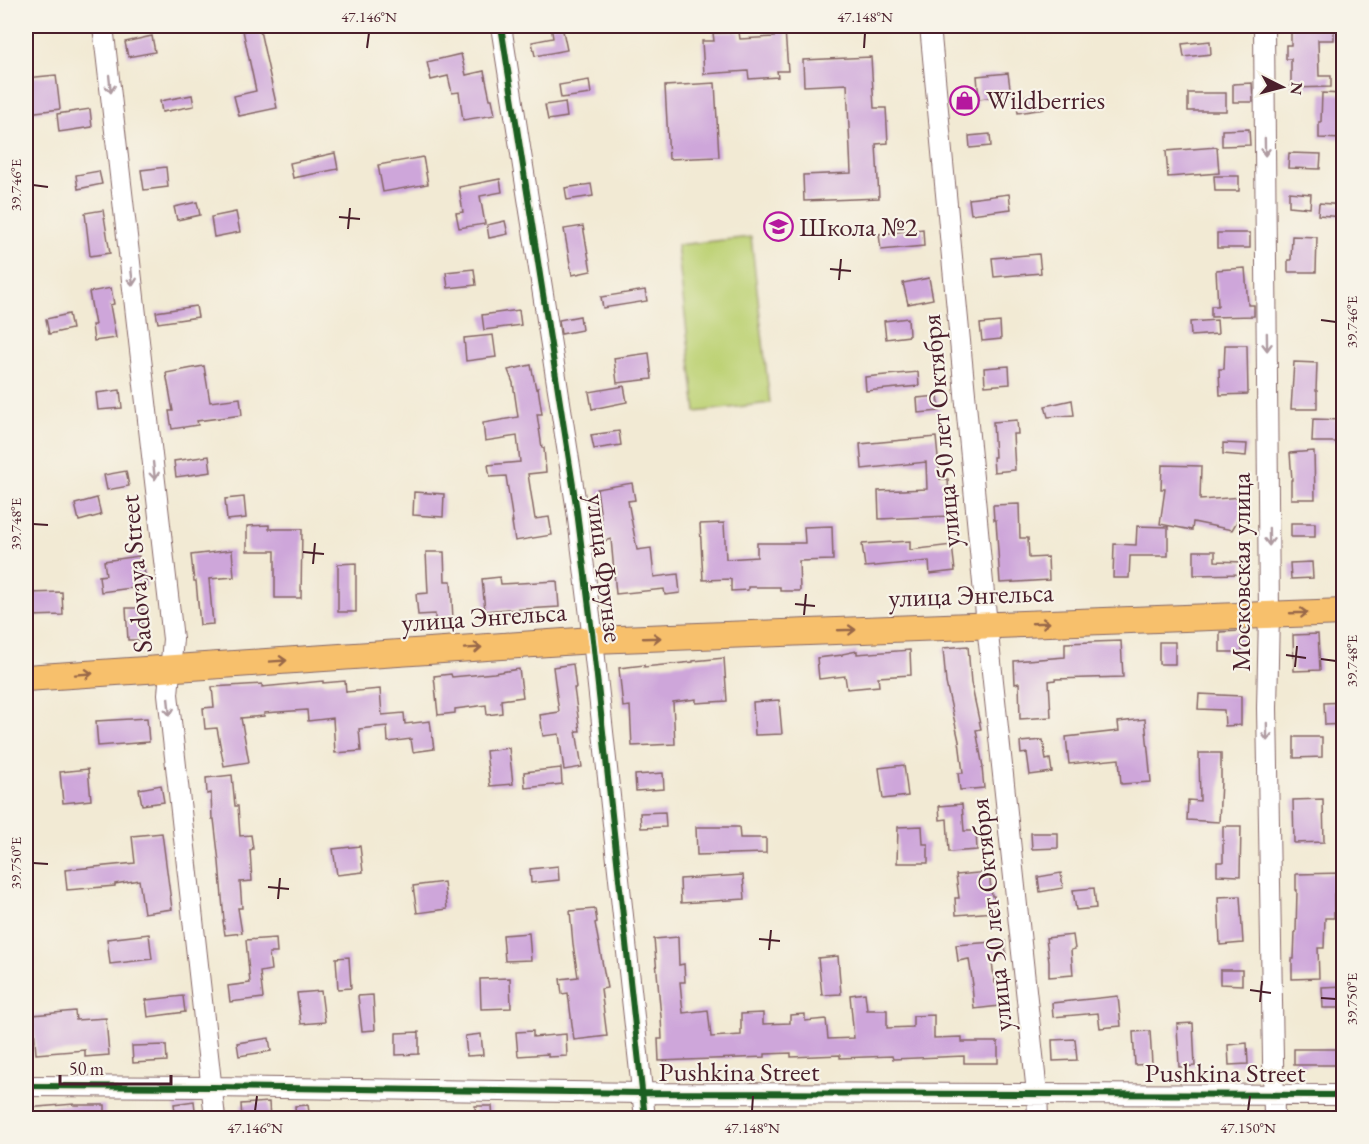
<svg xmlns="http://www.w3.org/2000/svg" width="1369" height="1144" font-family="'EB Garamond',serif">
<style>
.green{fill:#bdd275;stroke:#847850;stroke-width:1.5}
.building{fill:#cea6da}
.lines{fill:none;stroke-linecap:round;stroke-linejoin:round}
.minor-casing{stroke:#856666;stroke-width:22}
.major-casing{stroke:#856666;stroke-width:28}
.minor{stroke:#fff;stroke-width:20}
.major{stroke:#f7c06c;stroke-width:26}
.cycleway-casing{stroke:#f7f3e8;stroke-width:10}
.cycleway{stroke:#1b5e20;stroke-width:6}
.oneway{stroke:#ae9aa0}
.oneway2{stroke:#986748}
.ticks{fill:none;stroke:#4a1f2b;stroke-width:2}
.labels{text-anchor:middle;stroke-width:4.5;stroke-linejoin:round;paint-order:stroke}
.poi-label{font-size:27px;fill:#4a1f2b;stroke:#f7f3e8;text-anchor:start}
.street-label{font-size:27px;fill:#4a1f2b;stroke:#f7f3e8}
.neatline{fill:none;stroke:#4a1f2b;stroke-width:2}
.ticks-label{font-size:15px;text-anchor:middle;fill:#4a1f2b}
</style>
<rect width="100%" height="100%" fill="#f7f3e8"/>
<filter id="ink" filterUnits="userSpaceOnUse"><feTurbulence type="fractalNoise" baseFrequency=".0167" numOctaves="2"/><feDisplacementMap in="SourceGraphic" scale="12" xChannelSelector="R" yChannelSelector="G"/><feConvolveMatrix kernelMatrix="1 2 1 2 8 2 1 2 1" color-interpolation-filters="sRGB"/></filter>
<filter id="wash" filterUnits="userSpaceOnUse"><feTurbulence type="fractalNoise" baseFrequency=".008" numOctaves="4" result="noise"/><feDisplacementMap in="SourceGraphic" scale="24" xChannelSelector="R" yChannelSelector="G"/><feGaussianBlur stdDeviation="1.35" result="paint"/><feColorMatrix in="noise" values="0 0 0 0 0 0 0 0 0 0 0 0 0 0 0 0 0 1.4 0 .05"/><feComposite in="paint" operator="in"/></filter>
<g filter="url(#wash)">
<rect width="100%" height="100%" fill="#f2ead4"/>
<path class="green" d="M751,237L770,403L696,412L677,245Z"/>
<g id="blocks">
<path class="building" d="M242,26H259L277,108L239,116L234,96L256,91Z
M551,26H562L567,50L535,56L532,42L553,38Z
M1291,26H1334V40H1318L1319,76H1331V87L1291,88V59H1286V45H1291Z
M774,30H785L788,71H777L778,77L749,79L748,71L704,74L702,41H714L713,33L739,32L740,39L774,37Z
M152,36L155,52L128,57L125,42Z
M1210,41L1211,54L1184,57L1182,44Z
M461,54L466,75L484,71L490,99H492L495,115L463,120L459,92L452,93L448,76L431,80L427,62Z
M871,57L874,108H886L888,143L876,144L879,198L804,201L803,175L851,173L847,84L804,86L803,60Z
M1008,73L1011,95L979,99L977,76Z
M56,75L60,109L28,113L26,78Z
M589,80L591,94L561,98L559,85Z
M715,83L719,157L669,159L665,86Z
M1252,83L1253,102H1233V84Z
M976,91L977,107L955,109L954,93Z
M1188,93H1226V111H1188Z
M1322,93L1344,94V139L1319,138V122H1321Z
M1042,94L1044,109L1018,113L1016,98Z
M192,95L194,106L162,112L160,101Z
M565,102L567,117L548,120L545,105Z
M90,109L92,127L59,132L57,114Z
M1249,129L1250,145L1222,146V130Z
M990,134L991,146L970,148L969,136Z
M1217,147L1219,173L1168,177L1166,151Z
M335,153L338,169L293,178L290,163Z
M1289,153L1321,154L1320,169L1288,168Z
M423,157L428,184L383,192L378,165Z
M166,167L168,187L144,190L141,170Z
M99,171L102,184L78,189L76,175Z
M1214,176H1239V191H1215Z
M500,179L502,192L480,196L485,224L459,228L456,213L463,212L459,187Z
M591,184L593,196L567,200L565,188Z
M1289,192L1311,194L1310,208L1289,206Z
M1009,194L1011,209L971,214L969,199Z
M197,202L200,215L177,220L174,207Z
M1319,203L1343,205V217L1318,215Z
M103,210L110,253L90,256L85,213Z
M236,212L240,232L214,237L211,217Z
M505,221L508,234L489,238L487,225Z
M583,226L591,271L572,275L564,229Z
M923,229L924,246L881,250L879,234Z
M1217,233H1250V248H1217Z
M1292,236L1317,237L1316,272H1288V260H1291Z
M1039,254L1041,273L994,277L992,258Z
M1245,268L1248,305H1254V316L1211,317V306H1218L1216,270Z
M474,269L476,285L448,288L446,272Z
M929,278L933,299L908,304L903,283Z
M111,288L114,304L110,305L116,338L94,341L92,325H95L89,292Z
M645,290L647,301L603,308L601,297Z
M196,306L198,317L158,323L156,312Z
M519,310L521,325L484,330L482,315Z
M69,314L72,329L49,334L46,319Z
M580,316L582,330L561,334L559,320Z
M908,318L909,336L886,339L884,321Z
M1217,320L1218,334L1191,336L1190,322Z
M1000,322L1001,339L982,341L980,324Z
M493,335L496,357L466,361L464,338Z
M1225,345H1247L1248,394L1220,395L1219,369H1224Z
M649,353L652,379L617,383L614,358Z
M1294,362L1317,363L1316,391H1317V409H1291Z
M531,365L536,389L538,388L542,414H537L542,448H544L546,472L528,474L535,519L549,517L552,535L515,541L512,522H513L506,476L490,477L488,465L520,462L517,436L485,441L483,423L518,417L513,383L508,370Z
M204,366L210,402L240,398L242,415L197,421L198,425L172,429L169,411H173L166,373Z
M1009,366L1010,384L985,386L984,368Z
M918,372L919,386L866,391L865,377Z
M624,386L627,402L592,409L589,392Z
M120,390L122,408L98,410L96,393Z
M938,396L940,411L918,413L917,398Z
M1072,400L1074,415L1048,417L1045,406Z
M1313,419L1344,420V442H1312Z
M1017,420L1018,434H1013L1015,470L994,472L993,457H995L993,422Z
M619,431L621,445L594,449L591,435Z
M936,437L940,479H948L950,516L879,519L878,491L927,489L926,462L862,469L860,444Z
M1223,443L1247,444L1246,456L1223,454Z
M1314,451L1315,499H1291V480H1292L1290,453Z
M209,456L211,472L176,477L174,461Z
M1162,465L1201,466L1200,500L1242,497V513L1232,530L1193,522L1192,530L1160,524L1165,489H1161Z
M126,471L129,486L107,490L104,475Z
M632,483L635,500L628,501L637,550L651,548L654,577L678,574L680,593L665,595L664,589L616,594L611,539L604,541L597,489Z
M414,492L444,494L443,517L413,515Z
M244,497L246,518L227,520L225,499Z
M97,498L101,515L79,521L75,504Z
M1019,504L1020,538H1028L1029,558L1048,557L1049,580L1000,583L996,520H994L993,505Z
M724,523L726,559L757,557V543H805L804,527L832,526L833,560L799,561L800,591H780V587H748V590L731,591V579L703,580L700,524Z
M1291,523H1315V537H1291Z
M269,525V529H302L301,598H275V551H247V526Z
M1137,526L1168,527V556H1130L1129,578H1113L1114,544L1136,545Z
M910,541V550L952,545L955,571L930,574L929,561L865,567L862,544Z
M232,550L234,577L209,579L213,624L200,625L196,581H194L191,555Z
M1194,551H1215V561L1243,562V574L1194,575Z
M426,552H444L445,581H451L453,620L435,621V614L418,615L416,594L428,593Z
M139,556L141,570L144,569L147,586L101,592L99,576L106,575L104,561Z
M1312,562L1313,578L1291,579L1290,563Z
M356,563V612H338V564Z
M500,577L501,584L557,581L559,607L508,610V609L485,611L482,579Z
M62,592L63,615L30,616L29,593Z
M126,608H142L143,640H128Z
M1242,631V652H1220V632Z
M1318,634L1320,670L1294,671L1293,635Z
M1121,641L1123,677L1055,679V680L1049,681L1051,717L1020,719L1019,683L1015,684L1014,661L1065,657V643Z
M1159,642H1175V664H1159Z
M968,646L971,683L981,729L976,730L983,767L982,768L984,788L960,790L958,773H963L959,741L946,683L943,648Z
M910,650L911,675L878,677L879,686L847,689L845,676L819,679L817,658L842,655V654L857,651V654Z
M724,658L727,701L696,703V699L673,702L675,744L632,746L630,706L623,707L619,668L644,665V667L693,662V661Z
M573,664L576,688H574L580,731H576L582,767L564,770L559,734L543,736L540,715L559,712L553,667Z
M519,669L523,697L501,700L502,713L487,715L486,705L455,709V713L438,715L434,676L451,674L452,677L494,673Z
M323,681V683L345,681L346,692L380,689L382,715L404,713L405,724L430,721L434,749L413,752L411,739L388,742L387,726L359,729L361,751L335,753L333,718L308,721L307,710L264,713V716L241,718L249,762L224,766L217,728L205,729L203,708L214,707L212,687L262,684V687Z
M1199,694L1241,696V725L1225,726L1224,710L1198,709Z
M779,700L782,734L755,735L753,702Z
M1344,702V724L1325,725L1324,703Z
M147,718L149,742L98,746L96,721Z
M1145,719L1151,782L1121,784L1119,759L1069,764L1066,737L1119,731L1118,722Z
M1294,737H1322V757L1294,758Z
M1043,740L1046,760L1050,759L1052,772L1030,775L1027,753L1021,754L1020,742Z
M509,748L513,784L490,786L486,751Z
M1199,753H1221V781L1219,822L1187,820L1188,800L1200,801Z
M904,765L908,796L883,799L879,768Z
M561,768L562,784L525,788L524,772Z
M88,769L91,800L63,803L60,772Z
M663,773L664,789L636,791L635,775Z
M232,775L235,806H238L240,836L251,835L253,849L250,850L252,881L240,882L242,908H238L242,933L225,935L223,921H224L219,862L214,819H212L211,793L207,794L206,778Z
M161,785L164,802L142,805L139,789Z
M1323,799L1324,842L1294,843L1293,800Z
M962,804L964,831H976L977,850L949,852L947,819L940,820L939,806Z
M665,812L666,827L641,828L640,813Z
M922,826L923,844H928V863H897L898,827Z
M1223,826H1241L1240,876L1217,875V862H1223Z
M696,827H739L740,838H766V853L697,855Z
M162,833L172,909L144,913L139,880L115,884V886L67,890L65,870L135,863L132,836Z
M1031,833H1058V848L1032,849Z
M360,846L363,872L337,875L333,849Z
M558,866L559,880L531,883L530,869Z
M989,872L992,896H994L995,912L956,915L955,898H959L956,875Z
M1061,873L1063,888L1040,892L1038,877Z
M1344,873V894H1334V918H1325L1324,948H1318L1319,978L1292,979V959H1294L1295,932H1296L1297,890H1296V874Z
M743,875L745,899L681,903L680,879Z
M444,882L447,909L417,913L413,886Z
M1094,888L1096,908L1076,910L1073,890Z
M1240,896L1243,943L1220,945L1218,897Z
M595,909L597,922L595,923L607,988L601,989L607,1036L574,1040L568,993L562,994L560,979L578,977L573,944L570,911Z
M529,933L531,960L505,961L503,935Z
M149,934L152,959L110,964L107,939Z
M1073,935L1075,949L1071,950L1073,975L1049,977V962L1046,938Z
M678,937L679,965L684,964L685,982H680L683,1013L708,1010L711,1037L741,1035V1014L763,1013V1024L790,1023V1015L805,1014V1021L826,1019L828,1039L854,1038L850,995L865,993L867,1010H887V1028L913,1027V1016L934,1015V1038L962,1037V1042H998V1063H964V1056L893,1059L892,1056L840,1058V1055L791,1057V1053L765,1054V1057L659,1061L658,1039H662L661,1017L654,939Z
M276,938L277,953H269L271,970L260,972L263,998L230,1002L228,986L250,983L246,940Z
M1005,941L1006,956L991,957L995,983H997L999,1006L974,1009L972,985H973L969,959L958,961L956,945Z
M838,956L841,994L822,995L818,958Z
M349,957L351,988L338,989L336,958Z
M1220,970H1242V985L1220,984Z
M510,978L511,1008L481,1009L480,979Z
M1344,986V1008H1323L1322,987Z
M321,991L325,1022L301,1024L297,993Z
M373,995L375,1030L362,1031L358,996Z
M183,996L185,1012L148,1017L146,1000Z
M1118,996L1121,1026L1100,1028L1098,1013L1053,1017L1052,1003Z
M75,1011L76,1020L106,1018L109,1055L85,1057V1050L36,1054L33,1015Z
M1193,1023L1195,1066L1179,1067L1177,1024Z
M533,1031V1037L566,1034L567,1056L548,1057V1054L518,1056L516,1032Z
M1150,1031L1152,1064L1135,1065L1133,1032Z
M419,1032V1054L396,1055V1033Z
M481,1034L483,1055L467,1056L465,1036Z
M269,1038L271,1051L239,1056L237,1043Z
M1075,1039L1077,1060L1053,1061L1052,1040Z
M1247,1043L1248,1064L1229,1065L1228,1045Z
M166,1045L167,1061L133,1063L132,1046Z
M1294,1049H1344V1065H1294Z
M194,1101L196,1119H176L174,1104Z
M269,1102L270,1119H242L241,1104Z
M74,1104V1105H105V1119H26V1108Z
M308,1105L310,1119H296L295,1106Z
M475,1106H492L493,1119H476Z"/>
</g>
</g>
<g filter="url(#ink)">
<use href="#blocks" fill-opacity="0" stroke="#856666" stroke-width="1.5"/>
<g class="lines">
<defs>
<path id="minor" d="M103,26L173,639L168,694L215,1118
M501,26L577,511L593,640L645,1118
M930,26L987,625L1037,1093L1038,1118
M1264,26L1269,614L1267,708L1274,1118
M26,1086L212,1087L642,1093L1344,1095"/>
<path id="major" d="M26,678L593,640L1344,612"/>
</defs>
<use href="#minor" class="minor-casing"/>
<use href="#major" class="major-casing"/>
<use href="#minor" class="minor"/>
<use href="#major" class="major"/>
<defs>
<path id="cycleway" d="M501,26L577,511L593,640L645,1118
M26,1086L212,1087L642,1093L1344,1095"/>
</defs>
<use href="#cycleway" class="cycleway-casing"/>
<use href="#cycleway" class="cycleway"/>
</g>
<defs><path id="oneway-shaft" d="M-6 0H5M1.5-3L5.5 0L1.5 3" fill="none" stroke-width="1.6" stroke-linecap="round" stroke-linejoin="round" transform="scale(1.5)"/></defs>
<g class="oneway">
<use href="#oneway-shaft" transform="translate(110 84) rotate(84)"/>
<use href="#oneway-shaft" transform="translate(1265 147) rotate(89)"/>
<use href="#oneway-shaft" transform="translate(132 277) rotate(84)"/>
<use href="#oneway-shaft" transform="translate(1267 342) rotate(89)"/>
<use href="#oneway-shaft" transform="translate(154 471) rotate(84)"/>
<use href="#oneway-shaft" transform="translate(1269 537) rotate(89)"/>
<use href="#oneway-shaft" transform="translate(169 707) rotate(84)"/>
<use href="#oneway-shaft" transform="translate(1267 732) rotate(89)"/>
</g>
<g class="oneway2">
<use href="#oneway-shaft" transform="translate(1299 613) rotate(-2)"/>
<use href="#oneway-shaft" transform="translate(1041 623) rotate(-2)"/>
<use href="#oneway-shaft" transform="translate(847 630) rotate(-2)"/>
<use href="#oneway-shaft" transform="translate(652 638) rotate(-2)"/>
<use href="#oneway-shaft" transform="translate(473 648) rotate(-4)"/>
<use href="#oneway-shaft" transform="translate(278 661) rotate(-4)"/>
<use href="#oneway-shaft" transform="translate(84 674) rotate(-4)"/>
</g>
</g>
<path class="ticks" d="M367,48L369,33M864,48L865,33M33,185L48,187M339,217L360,219M348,229L350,208M830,269L851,271M839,280L841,259M1321,320L1336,322M33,524L48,525M303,552L324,554M313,564L315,543M795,604L815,606M804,615L806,594M1286,655L1306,658M1321,659L1336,661M1295,667L1297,646M33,863L48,864M268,887L289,889M278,899L280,878M759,939L780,941M769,950L771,930M1250,990L1271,993M1321,998L1336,999M1260,1002L1262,981M255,1111L257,1096M752,1111L753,1096M1248,1111L1250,1096"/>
<defs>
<symbol id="shop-ring" viewBox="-11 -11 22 22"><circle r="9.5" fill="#f7f3e8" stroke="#b5179e" stroke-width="1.5"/><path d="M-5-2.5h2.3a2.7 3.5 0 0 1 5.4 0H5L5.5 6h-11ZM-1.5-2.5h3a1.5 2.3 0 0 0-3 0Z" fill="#b5179e"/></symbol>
<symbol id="school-ring" viewBox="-11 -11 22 22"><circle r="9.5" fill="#f7f3e8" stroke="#b5179e" stroke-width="1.5"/><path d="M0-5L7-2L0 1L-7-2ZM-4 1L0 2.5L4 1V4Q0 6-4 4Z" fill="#b5179e"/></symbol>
</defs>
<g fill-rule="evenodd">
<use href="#shop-ring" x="948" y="84" width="33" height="33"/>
<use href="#school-ring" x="762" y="210" width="33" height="33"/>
</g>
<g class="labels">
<g class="poi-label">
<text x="986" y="109">Wildberries</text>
<text x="799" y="236">Школа №2</text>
</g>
<g class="street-label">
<text transform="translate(941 431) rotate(-95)" y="9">улица 50 лет Октября</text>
<text transform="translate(605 568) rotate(83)" y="9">улица Фрунзе</text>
<text transform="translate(1241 572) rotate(-90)" y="9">Московская улица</text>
<text transform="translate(136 574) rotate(-95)" y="9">Sadovaya Street</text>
<text transform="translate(971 595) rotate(-2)" y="9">улица Энгельса</text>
<text transform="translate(484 617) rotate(-4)" y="9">улица Энгельса</text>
<text transform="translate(991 915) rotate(-96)" y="9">улица 50 лет Октября</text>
<text x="739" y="1081">Pushkina Street</text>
<text x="1225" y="1082">Pushkina Street</text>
</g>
</g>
<rect width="1369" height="1144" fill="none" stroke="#f7f3e8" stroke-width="66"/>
<g transform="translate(1282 87) rotate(96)" stroke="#f7f3e8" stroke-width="4.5" paint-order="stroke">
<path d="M0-4.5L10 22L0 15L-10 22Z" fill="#4a1f2b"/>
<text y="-9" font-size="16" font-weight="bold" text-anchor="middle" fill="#4a1f2b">N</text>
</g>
<path d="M60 1075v9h111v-9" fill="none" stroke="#4a1f2b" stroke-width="3"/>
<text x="69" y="1075" font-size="18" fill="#4a1f2b" stroke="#f7f3e8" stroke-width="4.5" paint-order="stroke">50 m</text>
<rect x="33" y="33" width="1303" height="1078" class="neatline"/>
<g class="ticks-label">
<text x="369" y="22">47.146°N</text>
<text x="865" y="22">47.148°N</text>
<text transform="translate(16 185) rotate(-90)" y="5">39.746°E</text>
<text transform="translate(1352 322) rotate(-90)" y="5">39.746°E</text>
<text transform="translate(16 524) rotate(-90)" y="5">39.748°E</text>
<text transform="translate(1352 661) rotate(-90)" y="5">39.748°E</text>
<text transform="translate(16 863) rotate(-90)" y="5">39.750°E</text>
<text transform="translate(1352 999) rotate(-90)" y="5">39.750°E</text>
<text x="255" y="1133">47.146°N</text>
<text x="752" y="1133">47.148°N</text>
<text x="1248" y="1133">47.150°N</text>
</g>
</svg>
